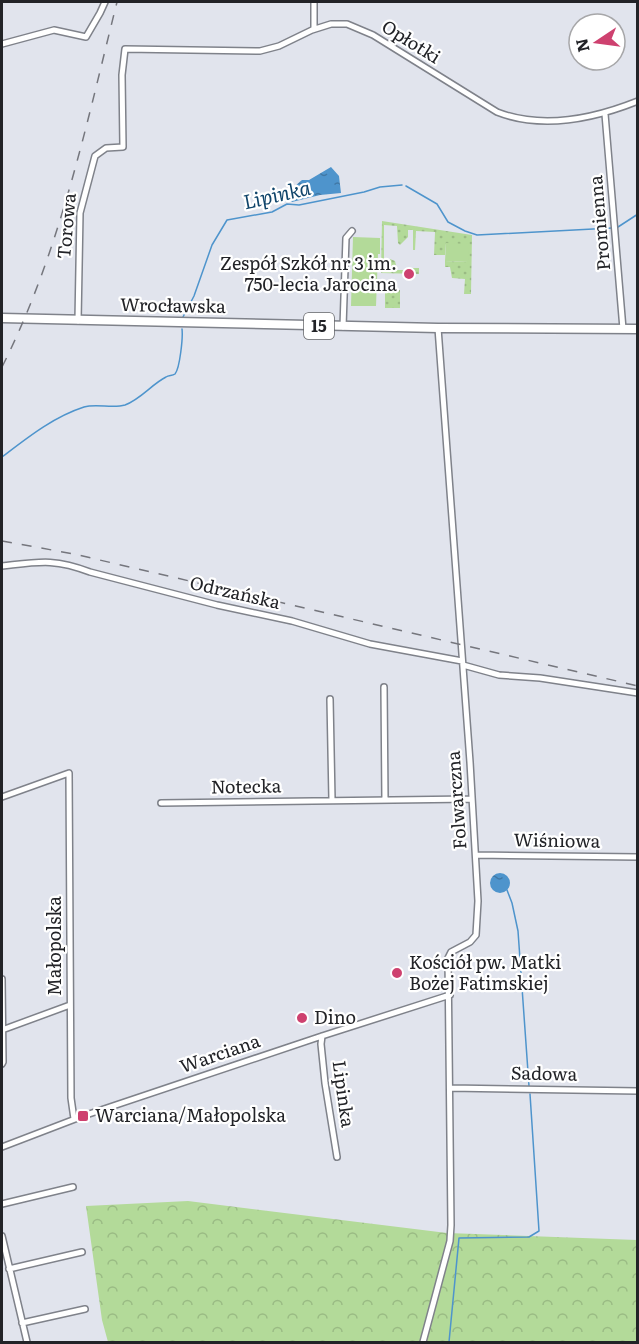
<svg xmlns="http://www.w3.org/2000/svg" width="639" height="1344" font-family="Literata,serif">
<style>
.grass{fill:url(#grass-dots)}
.forest{fill:url(#forest-crowns)}
.garden{fill:#b3da99}
.water{fill:url(#water-ripples)}
.lines{fill:none;stroke-linecap:round;stroke-linejoin:round}
.stream{stroke:#4e94cc;stroke-width:1.5}
.minor-casing{stroke:#7f828a;stroke-width:8}
.primary-casing{stroke:#7f828a;stroke-width:11}
.minor{stroke:#fff;stroke-width:5}
.primary{stroke:#fff;stroke-width:8}
.rail{stroke:#75767d;stroke-width:1.5;stroke-dasharray:10 10;stroke-linecap:butt}
.poi-dot{fill:#ce416f;stroke:#fff;stroke-width:2}
.labels{text-anchor:middle;stroke-width:4.5;stroke-linejoin:round;paint-order:stroke}
.shield{fill:#fff;stroke:#646568;stroke-width:1.5}
.shield-label{font-size:16px;font-weight:bold;fill:#222327}
.street-label{font-size:18px;fill:#222327;stroke:#fff}
.poi-label{font-size:18px;fill:#222327;stroke:#fff;text-anchor:start}
.water-label{font-size:20px;font-style:italic;fill:#0f446a;stroke:#fff}
</style>
<defs>
<pattern id="grass-dots" width="8" height="8" patternUnits="userSpaceOnUse" patternTransform="scale(1.5)"><rect width="8" height="8" fill="#b3da99"/><path d="M2 2h.1M6 6h.1" fill="none" stroke="#9abb84" stroke-width="1.8" stroke-linecap="round"/></pattern>
<pattern id="forest-crowns" width="20" height="18" patternUnits="userSpaceOnUse" patternTransform="scale(1.5)"><rect width="20" height="18" fill="#b3da99"/><path d="M2 6a3 3 0 1 1 6 0M12 15a3 3 0 1 1 6 0" fill="none" stroke="#9abb84"/></pattern>
<pattern id="water-ripples" width="26" height="14" patternUnits="userSpaceOnUse" patternTransform="scale(1.5)"><rect width="26" height="14" fill="#4e94cc"/><path d="M2 4q2-2 4 0t4 0M15 11q2-2 4 0t4 0" fill="none" stroke="#4078a6"/></pattern>
</defs>
<rect width="100%" height="100%" fill="#e1e4ed"/>
<path class="grass" d="M382,221L472,235L471,294H464L465,279L452,278L450,267H445V261L468,262L446,243L445,255H434L435,232L416,231L415,250H413V230H408V237L400,245L398,243L397,226L384,225V272L388,271L387,262L390,259L395,261L397,270H413V268H419V274L381,273Z
M400,290V308H385V291Z"/>
<path class="forest" d="M188,1201L447,1233L637,1240V1342H108L102,1320L86,1206Z"/>
<path class="garden" d="M353,237L380,238V254H378L376,306H351Z
M446,243L469,244L468,262L445,261Z"/>
<path class="water" d="M331,167L339,176L341,193L320,195L292,202L288,196C291,189 296,185 302,180H309Z
M490 883a10 10 0 1 1 20 0a10 10 0 1 1-20 0Z"/>
<g class="lines">
<path class="stream" d="M406,186L437,204L448,222L465,231L477,235L612,228
M618,227L638,214
M183,317L194,296L212,245L227,220L272,212L287,204L299,205L364,192L380,187L402,185
M2,457C27,438 53,417 84,407C97,403 112,409 125,405C141,399 152,384 166,377C169,375 172,376 175,374C180,368 183,337 182,329
M507,890L512,903L518,931L529,1086
M449,1342L459,1238L529,1237L539,1231L530,1094"/>
<defs>
<path id="minor" d="M314,2V29
M2,44L54,30L86,37L100,13L105,2
M605,114L623,329
M78,321L80,213L95,156L106,148L123,147L122,75L125,49L260,51L279,46L312,30L331,24H347L373,35L497,112C543,130 593,119 638,101
M343,327L346,238L352,231
M2,566C38,562 54,558 90,572L217,605L292,621L370,644L462,661
M463,665L499,675L540,678L638,693
M384,687L385,800
M330,699L332,800
M2,797L69,773L71,1098L74,1119
M161,803L472,799
M476,855L638,857
M2,979L3,1062L2,1064
M2,1030L70,1005
M322,1036L321,1044L325,1083L337,1157
M450,1088L638,1091
M2,1147L83,1116L322,1036L450,995
M2,1204L73,1187
M2,1236L27,1342
M9,1269L82,1252
M22,1323L85,1309
M423,1342L450,1241L451,1225L448,958L451,952L470,942L476,935L478,901L470,762L438,328"/>
<path id="primary" d="M2,318L438,328L638,329"/>
</defs>
<use href="#minor" class="minor-casing"/>
<use href="#primary" class="primary-casing"/>
<use href="#minor" class="minor"/>
<use href="#primary" class="primary"/>
<path class="rail" d="M2,367C60,252 86,126 117,2
M2,541L74,554L638,686"/>
</g>
<g class="poi-dot">
<circle cx="409" cy="274" r="6"/>
<circle cx="397" cy="973" r="6"/>
<circle cx="302" cy="1018" r="6"/>
<rect x="77" y="1110" width="12" height="12" rx="3"/>
</g>
<g class="labels">
<rect class="shield" x="304" y="313" width="30" height="26" rx="4.5"/>
<g class="shield-label">
<text x="319" y="332">15</text>
</g>
<g class="street-label">
<text transform="translate(411 42) rotate(32)" y="6">Opłotki</text>
<text transform="translate(600 223) rotate(-95)" y="6">Promienna</text>
<text transform="translate(67 226) rotate(-85)" y="6">Torowa</text>
<text transform="translate(173 306) rotate(1)" y="6">Wrocławska</text>
<text transform="translate(235 593) rotate(13)" y="6">Odrzańska</text>
<text transform="translate(246 787) rotate(-1)" y="6">Notecka</text>
<text transform="translate(457 800) rotate(-94)" y="6">Folwarczna</text>
<text transform="translate(557 841) rotate(1)" y="6">Wiśniowa</text>
<text transform="translate(55 946) rotate(-90)" y="6">Małopolska</text>
<text transform="translate(220 1054) rotate(-19)" y="6">Warciana</text>
<text transform="translate(544 1074) rotate(1)" y="6">Sadowa</text>
<text transform="translate(343 1094) rotate(82)" y="6">Lipinka</text>
</g>
<g class="poi-label">
<text x="397" y="270" text-anchor="end">Zespół Szkół nr 3 im.<tspan x="397" dy="21">750-lecia Jarocina</tspan></text>
<text x="409" y="969">Kościół pw. Matki<tspan x="409" dy="21">Bożej Fatimskiej</tspan></text>
<text x="314" y="1024">Dino</text>
<text x="95" y="1122">Warciana/Małopolska</text>
</g>
<g class="water-label">
<text transform="translate(277 195) rotate(-13)" y="7">Lipinka</text>
</g>
</g>
<rect width="639" height="1344" fill="none" stroke="#222327" stroke-width="6"/>
<g transform="translate(597 42) rotate(257)"><circle r="28" fill="#ffffff" stroke="#a7a7a9" stroke-width="1.5"/>
<path d="M0-4.5L10 22L0 15L-10 22Z" fill="#ce416f"/>
<text y="-9" font-size="16" font-weight="bold" text-anchor="middle" fill="#222327">N</text>
</g>
</svg>
